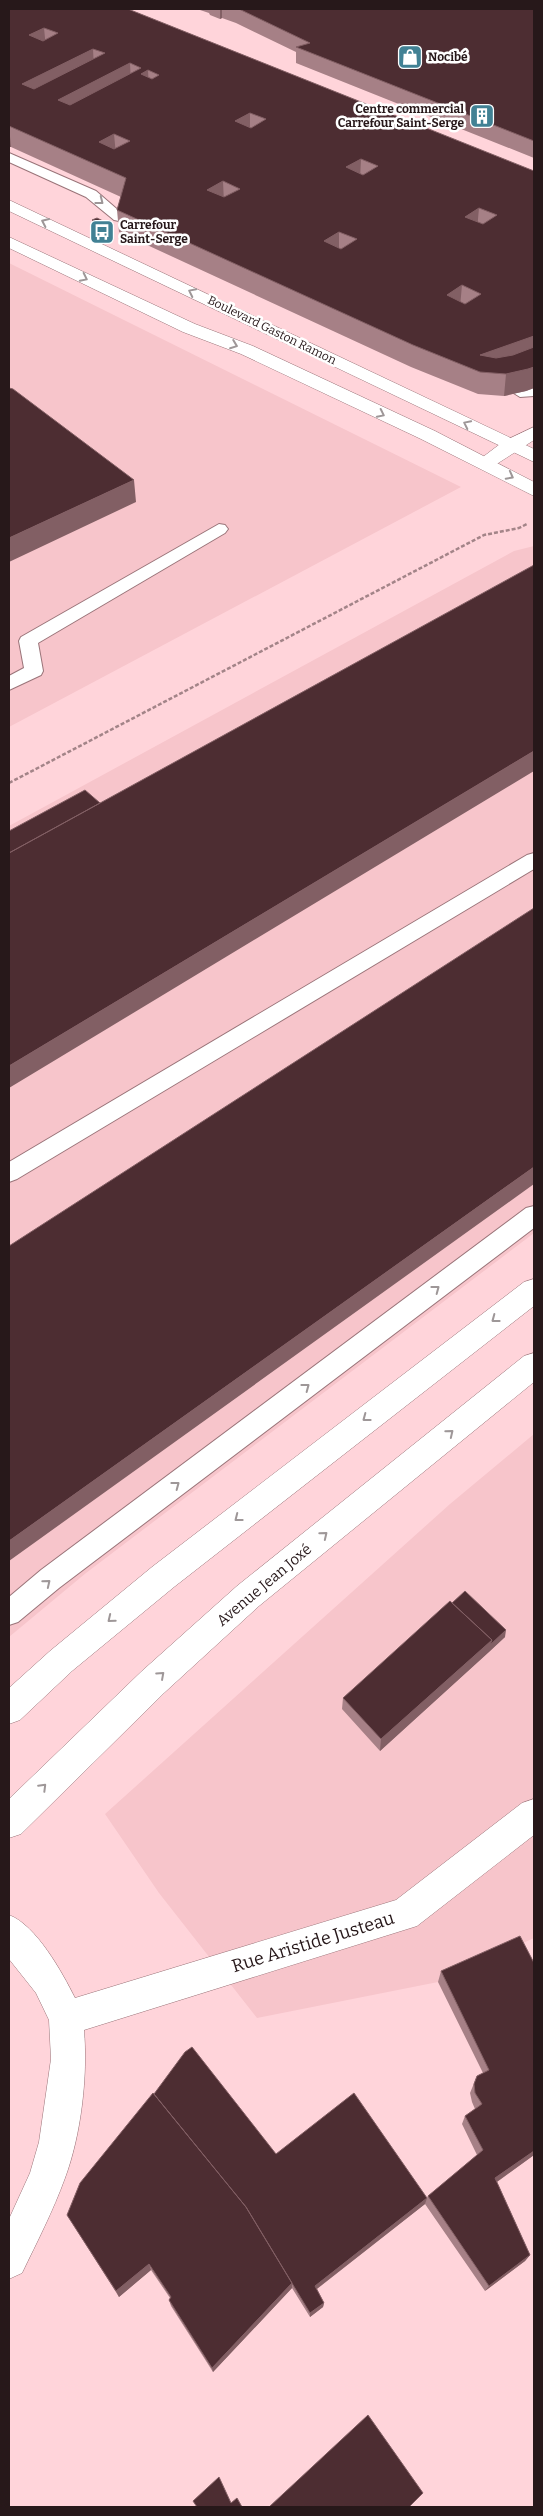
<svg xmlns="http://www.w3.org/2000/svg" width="543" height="2516" font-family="Bitter,serif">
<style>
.built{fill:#f7c5cb}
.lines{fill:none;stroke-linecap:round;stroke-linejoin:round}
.lane-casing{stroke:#9a7479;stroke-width:2}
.street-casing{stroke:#9a7479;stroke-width:1}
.secondary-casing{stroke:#9a7479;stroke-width:1}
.path{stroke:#a38488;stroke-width:2.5;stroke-dasharray:4 2;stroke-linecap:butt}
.lane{fill:#fff;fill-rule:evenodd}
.street{fill:#fff;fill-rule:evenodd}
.secondary{fill:#fff;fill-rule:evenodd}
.wall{fill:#a68086}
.shaded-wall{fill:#825f64}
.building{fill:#4d2d32;stroke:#825f64;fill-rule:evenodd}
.oneway{stroke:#9e9798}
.labels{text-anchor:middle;stroke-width:5;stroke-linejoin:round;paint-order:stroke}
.far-poi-label{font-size:12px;font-weight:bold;fill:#27181a;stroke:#fff;text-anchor:start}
.far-street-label{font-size:12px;fill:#27181a;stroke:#fff}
.street-label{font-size:15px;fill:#27181a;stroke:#fff}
.near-street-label{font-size:18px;fill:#27181a;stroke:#fff}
</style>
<rect width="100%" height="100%" fill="#ffd4da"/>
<path class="built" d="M9,263L461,487L9,727Z
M534,546V1233L86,1573L9,1637V826L514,551Z
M534,1434V1938L438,1982L257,2018L159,1893L105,1814L450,1504Z"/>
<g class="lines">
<defs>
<path id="lane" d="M9,153L96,191L126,217L119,221L114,220L86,197L9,162Z
M534,386V396L520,397L512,392L514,389Z
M219,524L225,525L228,529L225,533L38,643L43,671L41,675L9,690V676L24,668L19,641L21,637Z
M534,853V869L17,1179L9,1182V1162L527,855Z
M534,1206V1228L59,1588L18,1622L9,1625V1597L41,1570L526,1208Z"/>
<path id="street" d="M534,427V440L492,467H478L475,463L504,441Z
M534,1799V1835L417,1926L84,2030C88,2076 81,2135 65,2178C53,2211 37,2242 22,2273L9,2279V2219L30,2173L39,2142L51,2059L49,2020L36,1993L9,1959V1915C36,1925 62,1972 75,1998L396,1900L522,1803Z"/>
<path id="secondary" d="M9,200L534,449V462L9,211Z
M9,237L195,324L253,346L435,431L534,482V496L421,439L241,354L183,332L9,248Z
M534,1279V1306L174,1587L72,1671L20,1720L9,1724V1688L50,1651L152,1567L524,1282Z
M534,1353V1382L259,1606L164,1693L21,1834L9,1838V1799L142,1671L237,1586L524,1356Z"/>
</defs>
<use href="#lane" class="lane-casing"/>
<use href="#street" class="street-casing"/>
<use href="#secondary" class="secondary-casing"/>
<path class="path" d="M9,783L484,535L519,528L527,524"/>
<use href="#lane" class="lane"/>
<use href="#street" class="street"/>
<use href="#secondary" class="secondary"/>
</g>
<path class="wall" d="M9,9L534,171V388L526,391L504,396L478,394L411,367L119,232L117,210L121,197L11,147H9Z
M197,9H534V158L296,63V52L236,23L222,18L220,19L210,15L209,13Z
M92,220L111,225L112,235L107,237L93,230Z
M452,1603L505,1637L380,1751L342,1709L343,1698Z
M441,1971L534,2155L497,2182L530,2255L525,2261L485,2291L425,2204L317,2289L324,2303L323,2307L310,2317L292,2288L213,2372L171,2306L169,2300L170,2298L151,2270L119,2297L67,2215L276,2154L427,2198L428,2196L477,2155L462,2124L465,2116L475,2109L472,2102L470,2093L477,2076L483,2073L438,1982Z"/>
<path class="shaded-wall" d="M220,9H222V18L220,19Z
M44,28L46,48L29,35Z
M93,49L94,69L24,105L22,84Z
M130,63L131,84L60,121L58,100Z
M148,70L149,91L141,74Z
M250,113V134L235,121Z
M9,126L11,147H9Z
M114,134L116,155L99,142Z
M361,159L360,180L346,167Z
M223,181L224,203L207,190Z
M479,208L477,230L465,217Z
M111,225L112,235L107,237L106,227Z
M339,232V253L324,241Z
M462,285L460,307L447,295Z
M534,336V357L489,373L480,355Z
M534,367V388L526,391L504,396L506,374Z
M134,480L136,502L9,562V538Z
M534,751V771L9,1088V1066Z
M534,1167V1184L9,1561V1541Z
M506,1630L505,1637L489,1652L490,1645Z
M492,1640L489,1652L380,1751L381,1739Z
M534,2151V2155L491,2186L495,2178Z
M427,2198L425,2204L314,2291L315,2286Z
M530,2255L525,2261L485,2291L489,2286Z
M149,2264L151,2270L119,2297L116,2291Z
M292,2283V2288L213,2372L212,2368Z
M324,2303L323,2307L310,2317V2313Z"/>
<path class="building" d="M9,9H128L534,171V336L480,355L496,358L513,355L534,347V367L528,369L506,374L480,372L413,345L117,210L126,178L9,126ZM44,28L58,33L43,41L29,35ZM93,49L105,53L34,89L22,84ZM130,63L141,68L70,105L58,100ZM148,70L159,75L152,79L141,74ZM250,113L266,119L251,128L235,121ZM114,134L130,141L114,149L99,142ZM361,159L378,166L363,175L346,167ZM223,181L240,189L224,197L207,190ZM479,208L497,215L483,224L465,217ZM339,232L357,239L341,249L324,241ZM462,285L481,294L465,304L447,295Z
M239,9H534V141L296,47L310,43Z
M97,218L111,225L106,227L92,220Z
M9,388L13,389L134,480L9,538Z
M534,565V751L9,1066V853Z
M85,790L100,803L9,853V831Z
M534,908V1167L9,1541V1246Z
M465,1591L506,1630L490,1645L492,1640L452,1603Z
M450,1601L492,1640L381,1739L343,1698Z
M520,1936L534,1963V2151L495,2178L530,2255L489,2286L428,2196L483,2150L465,2116L482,2104L475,2093L474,2084L477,2076L489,2070L441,1971Z
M192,2047L276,2154L354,2093L427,2198L315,2286L324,2303L310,2313L246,2207L154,2094L185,2052Z
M153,2093L246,2207L292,2283L212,2368L169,2300L171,2297L149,2264L116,2291L67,2215L80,2183Z
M368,2415L423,2493L409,2507H269Z
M219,2477L231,2503L237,2498L242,2507H197L193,2501Z"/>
<defs><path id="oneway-chevron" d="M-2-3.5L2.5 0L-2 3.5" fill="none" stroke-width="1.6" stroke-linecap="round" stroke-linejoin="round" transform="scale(1.25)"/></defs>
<g class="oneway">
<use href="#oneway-chevron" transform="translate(100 201) rotate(38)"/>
<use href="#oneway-chevron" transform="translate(45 222) rotate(-155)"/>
<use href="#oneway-chevron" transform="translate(84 278) rotate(26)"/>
<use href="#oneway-chevron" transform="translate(192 292) rotate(-154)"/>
<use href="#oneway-chevron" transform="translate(234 345) rotate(21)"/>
<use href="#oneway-chevron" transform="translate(381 414) rotate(26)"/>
<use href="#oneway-chevron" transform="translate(467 424) rotate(-154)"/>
<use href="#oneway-chevron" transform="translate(510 476) rotate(28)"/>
<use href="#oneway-chevron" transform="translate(436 1289) rotate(-37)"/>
<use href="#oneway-chevron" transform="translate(495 1319) rotate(143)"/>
<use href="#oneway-chevron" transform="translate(306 1387) rotate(-37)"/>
<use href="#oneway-chevron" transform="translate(366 1418) rotate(143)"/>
<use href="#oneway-chevron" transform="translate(450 1433) rotate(-39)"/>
<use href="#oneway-chevron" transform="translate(176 1485) rotate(-37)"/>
<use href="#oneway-chevron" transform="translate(238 1518) rotate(142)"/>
<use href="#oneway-chevron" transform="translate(324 1535) rotate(-39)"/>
<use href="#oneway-chevron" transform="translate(47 1583) rotate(-39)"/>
<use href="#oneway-chevron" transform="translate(111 1619) rotate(141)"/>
<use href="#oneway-chevron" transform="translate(161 1675) rotate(-42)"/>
<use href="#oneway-chevron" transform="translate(43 1787) rotate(-45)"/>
</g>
<defs>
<symbol id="shop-square" viewBox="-11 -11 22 22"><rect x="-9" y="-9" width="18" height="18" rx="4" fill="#418194" stroke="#fff"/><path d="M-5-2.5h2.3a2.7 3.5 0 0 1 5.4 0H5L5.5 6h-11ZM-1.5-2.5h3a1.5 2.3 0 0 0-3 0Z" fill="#fff"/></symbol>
<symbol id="building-square" viewBox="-11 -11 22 22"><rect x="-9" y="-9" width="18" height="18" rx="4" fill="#418194" stroke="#fff"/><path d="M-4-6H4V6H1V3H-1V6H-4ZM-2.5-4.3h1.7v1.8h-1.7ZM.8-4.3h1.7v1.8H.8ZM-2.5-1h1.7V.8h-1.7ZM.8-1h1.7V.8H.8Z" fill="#fff"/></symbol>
<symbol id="bus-square" viewBox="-11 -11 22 22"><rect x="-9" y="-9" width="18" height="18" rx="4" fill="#418194" stroke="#fff"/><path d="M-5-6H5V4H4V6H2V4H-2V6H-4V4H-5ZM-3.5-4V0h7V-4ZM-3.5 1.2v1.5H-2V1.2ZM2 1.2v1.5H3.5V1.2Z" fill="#fff"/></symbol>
</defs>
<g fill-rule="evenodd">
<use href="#shop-square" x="396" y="43" width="28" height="28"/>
<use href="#building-square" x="468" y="102" width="28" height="28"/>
<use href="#bus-square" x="88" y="218" width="28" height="28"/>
</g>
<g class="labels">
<g class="far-poi-label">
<text x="428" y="61">Nocibé</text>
<text x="464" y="113" text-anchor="end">Centre commercial<tspan x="464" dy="14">Carrefour Saint-Serge</tspan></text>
<text x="120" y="229">Carrefour<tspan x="120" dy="14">Saint-Serge</tspan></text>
</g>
<g class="far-street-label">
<text transform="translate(272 330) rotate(26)" y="4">Boulevard Gaston Ramon</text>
</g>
<g class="street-label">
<text transform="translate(264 1585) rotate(-40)" y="5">Avenue Jean Joxé</text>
</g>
<g class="near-street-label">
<text transform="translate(313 1942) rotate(-17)" y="6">Rue Aristide Justeau</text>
</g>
</g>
<rect width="543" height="2516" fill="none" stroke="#27181a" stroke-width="20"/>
</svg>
